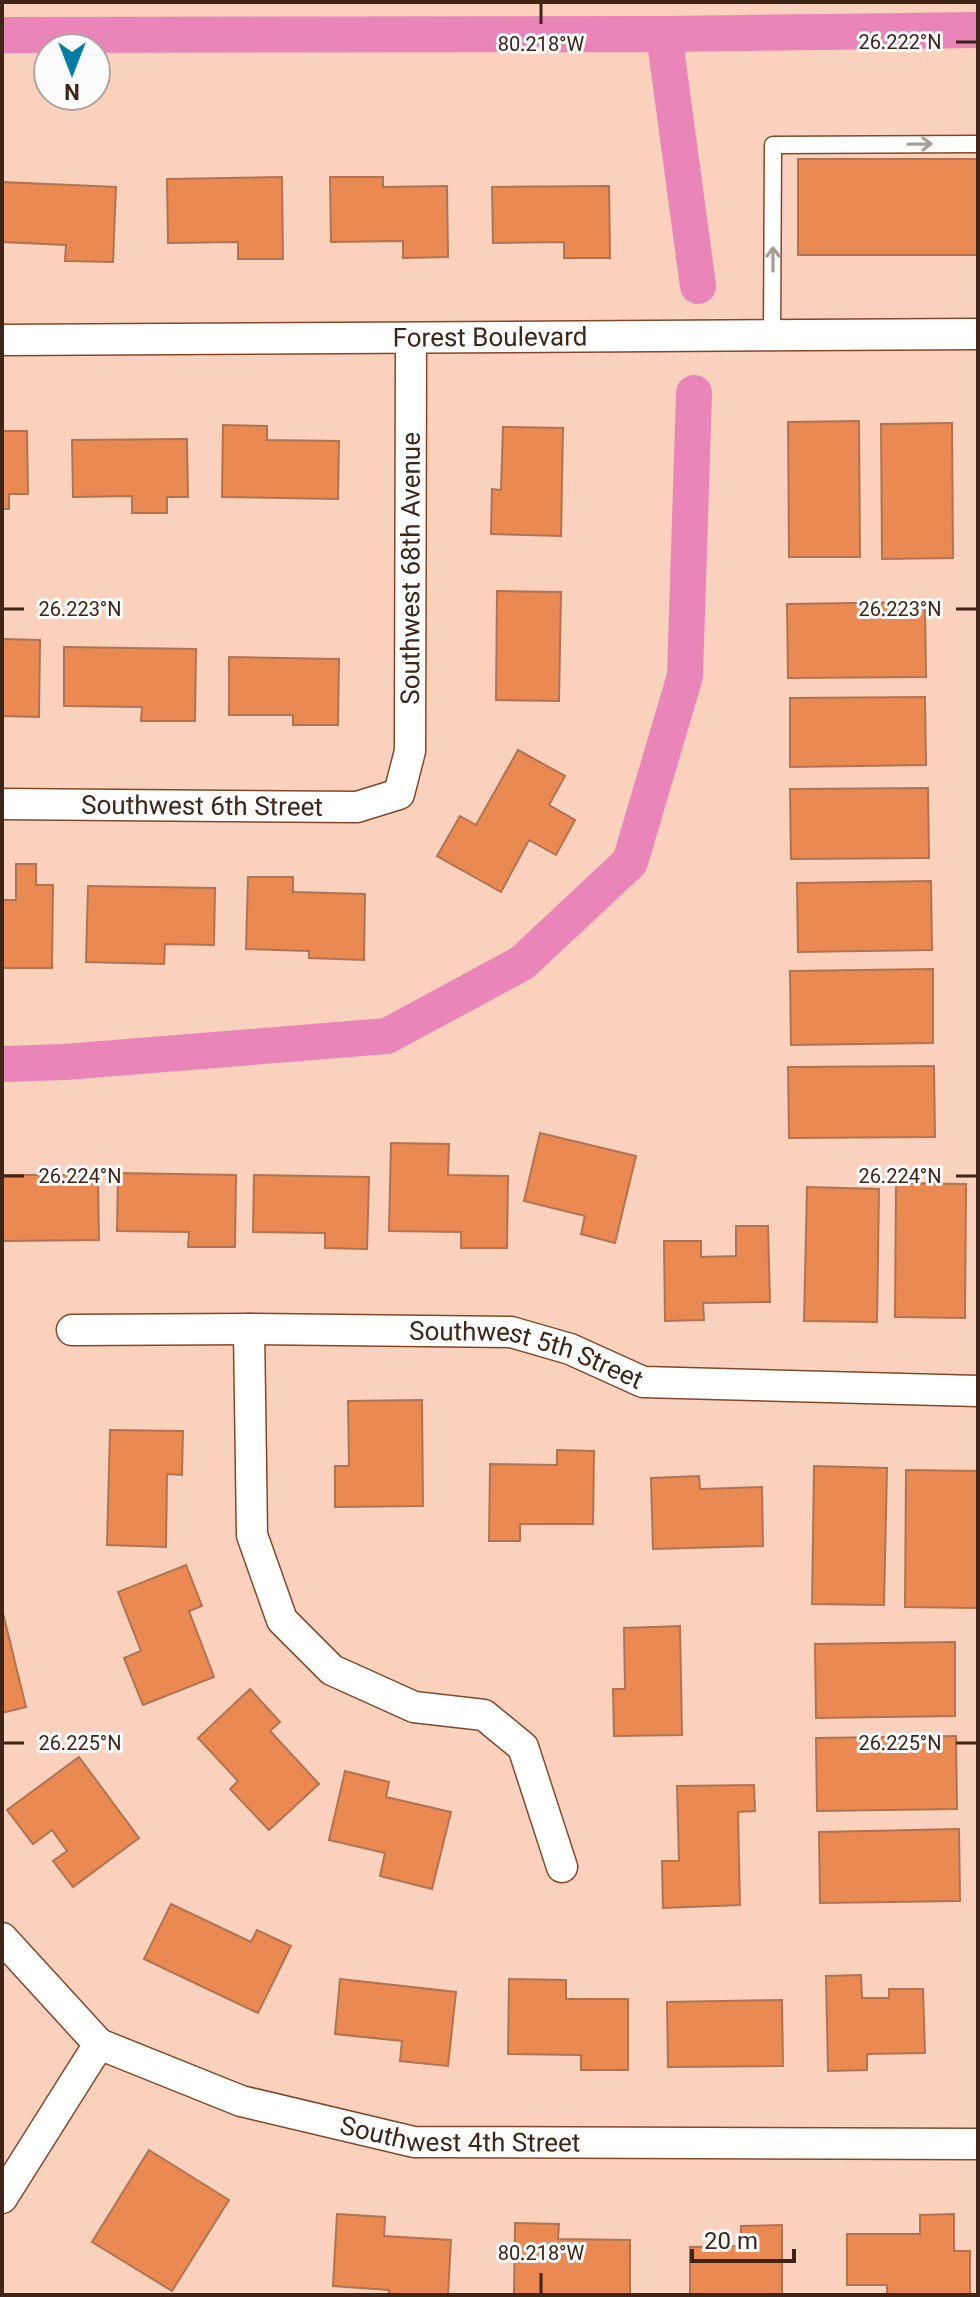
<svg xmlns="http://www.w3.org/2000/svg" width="980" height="2297" font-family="Roboto,sans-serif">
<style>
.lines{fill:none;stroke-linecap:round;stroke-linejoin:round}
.canal{stroke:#ea85ba;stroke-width:36}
.building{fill:#eb8953;stroke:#b07353;stroke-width:2}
.service-casing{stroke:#814829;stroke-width:19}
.minor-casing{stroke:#814829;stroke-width:33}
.service{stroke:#fff;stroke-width:16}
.minor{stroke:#fff;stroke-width:30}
.oneway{stroke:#a89d97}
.ticks{fill:none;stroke:#3e2518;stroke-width:3}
.labels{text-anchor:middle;stroke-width:6;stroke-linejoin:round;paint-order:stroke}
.street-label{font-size:26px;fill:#3e2518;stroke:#fbfbfb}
.ticks-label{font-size:20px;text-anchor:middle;fill:#3e2518;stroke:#fbfbfb;stroke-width:6;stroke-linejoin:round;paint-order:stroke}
</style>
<rect width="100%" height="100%" fill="#fad1bc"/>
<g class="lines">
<path class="canal" d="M664,34L698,286
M2,35L664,34L978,30
M2,1064L65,1062L387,1036L522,963L630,862L685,676L694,393"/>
</g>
<path class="building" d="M798,159H978V255H798Z
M282,177L283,259H238V242L168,243L167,179Z
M330,177H383V187L447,186L448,257L403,258V241L331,242Z
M2,182L116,187L113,262L65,261L66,245L2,242Z
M609,186L610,258H564V242L493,243L492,187Z
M859,421L860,557H789L788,422Z
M952,423L953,558L882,559L881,424Z
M223,425L267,426V440L339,441L338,499L222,497Z
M503,427L563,428L561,536L491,534L492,489L501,490Z
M2,431H27L28,494H9V509H2Z
M187,439L188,497H167V513H132V496L73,497L72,440Z
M497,591L561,592L559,701L496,700Z
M925,602L926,677L788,678L787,604Z
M2,639L40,640L39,717L2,716Z
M64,647L196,649L195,721H141L142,707L64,706Z
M229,657L339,659L338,725H293V715H229Z
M925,697L926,765L790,767V698Z
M518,750L565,776L549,805L575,820L556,855L529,840L501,892L437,856L460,816L476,825Z
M928,788L929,858L791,859L790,789Z
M16,864H36V885H53L52,968H2V900H16Z
M248,877H293V892L365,894L364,960L309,958V951L246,949Z
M931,881L932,950L798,952L797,883Z
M88,886L215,888L214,945L165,944L164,964L86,962Z
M933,969V1043L791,1045L790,971Z
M934,1066L935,1137L789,1138L788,1067Z
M540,1133L636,1156L615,1243L581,1234L585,1216L524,1201Z
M391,1143L449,1144L448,1175L508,1176L507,1248H461V1232L389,1231Z
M118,1173L236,1175L235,1247H188L189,1232L117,1231Z
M2,1175H98L99,1240L2,1241Z
M254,1175L369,1177L367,1249L325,1248V1233L253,1232Z
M896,1183L966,1184L965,1318L895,1317Z
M807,1187L879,1189L877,1322L804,1321Z
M736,1226H768L770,1302L703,1303L704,1320L665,1321L664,1241H701V1257L736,1256Z
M422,1400L423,1506L335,1507V1466H349L348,1401Z
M110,1430L183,1431L182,1475L167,1474L166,1547L107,1545Z
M557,1450L594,1451L593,1524H520V1541H489L490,1464L557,1465Z
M814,1466L887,1468L884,1605L812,1604Z
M906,1470L978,1471V1608L905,1607Z
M699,1476L700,1489L762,1487L763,1546L653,1549L651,1478Z
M186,1565L202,1606L189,1611L214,1677L143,1705L124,1658L141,1651L118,1592Z
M2,1609L26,1707L2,1713Z
M680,1626L682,1735L614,1736L613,1689H625L624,1628Z
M955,1642V1716L816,1718L815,1644Z
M250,1689L280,1722L270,1731L319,1784L269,1830L230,1789L238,1781L198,1738Z
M956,1736L957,1809L817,1811L816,1738Z
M79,1757L139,1838L73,1887L53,1861L67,1851L52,1830L33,1844L7,1810Z
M345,1771L389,1782L386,1797L451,1812L432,1889L380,1876L385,1853L329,1840Z
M754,1785L755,1811L738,1812L740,1905L663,1908L662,1861H679L677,1786Z
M959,1829L960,1901L820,1903L819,1832Z
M171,1904L251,1942L257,1930L291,1946L258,2013L144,1959Z
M861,1975L862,1998H889V1989H923L925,2053L867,2054V2070L828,2071L826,1976Z
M340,1979L456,1992L448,2066L400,2061L402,2041L335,2034Z
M509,1979L566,1980V1999H628V2070H581V2055L508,2054Z
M782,2000L783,2066L668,2067L667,2002Z
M149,2150L229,2200L172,2291L92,2242Z
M337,2214L385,2217L384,2236L451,2240L448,2295H389V2290L333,2286Z
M954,2214V2251H970V2295H887V2285H847V2234H920V2215Z
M515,2223L559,2224L558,2239L630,2240V2295H514Z
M782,2225V2295H690V2247L741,2246V2226Z"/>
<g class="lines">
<defs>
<path id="service" d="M772,337L773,145L978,144"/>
<g id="minor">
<path id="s1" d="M2,340L978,334"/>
<path id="s2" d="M2,804L357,807L399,794L410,751L411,339"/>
<path d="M249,1329L252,1535L282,1620L332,1670L414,1707L484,1715L523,1747L562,1867"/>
<path id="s3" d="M72,1330L249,1329L511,1332L570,1349L643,1382L978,1391"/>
<path id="s4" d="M2,1938L99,2044L241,2101L414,2142L978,2144"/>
<path d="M2,2198L99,2044"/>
</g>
</defs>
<use href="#service" class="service-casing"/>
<use href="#minor" class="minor-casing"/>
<use href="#service" class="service"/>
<use href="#minor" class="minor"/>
</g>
<defs><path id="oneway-shaft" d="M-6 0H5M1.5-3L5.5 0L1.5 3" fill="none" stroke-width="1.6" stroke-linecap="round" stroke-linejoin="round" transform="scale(2)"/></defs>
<g class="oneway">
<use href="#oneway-shaft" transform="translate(920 144) rotate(-1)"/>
<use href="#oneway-shaft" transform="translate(773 259) rotate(-90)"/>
</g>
<path class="ticks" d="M541,4V24M956,42H976M4,609H24M956,609H976M4,1176H24M956,1176H976M4,1743H24M956,1743H976M541,2273V2293"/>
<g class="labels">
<g class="street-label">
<text dy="9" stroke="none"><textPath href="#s1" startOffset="488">Forest Boulevard</textPath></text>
<text dy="9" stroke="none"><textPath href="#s2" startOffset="626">Southwest 68th Avenue</textPath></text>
<text dy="9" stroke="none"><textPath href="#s2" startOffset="200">Southwest 6th Street</textPath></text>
<text dy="9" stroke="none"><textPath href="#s3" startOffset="458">Southwest 5th Street</textPath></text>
<text dy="9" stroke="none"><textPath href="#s4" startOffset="520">Southwest 4th Street</textPath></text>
</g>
</g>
<g class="ticks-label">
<text x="900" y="49">26.222°N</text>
<text x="541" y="51">80.218°W</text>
<text x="80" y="616">26.223°N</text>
<text x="900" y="616">26.223°N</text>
<text x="900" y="1183">26.224°N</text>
<text x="80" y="1183">26.224°N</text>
<text x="900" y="1750">26.225°N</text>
<text x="80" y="1750">26.225°N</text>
<text x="541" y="2260">80.218°W</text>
</g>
<rect width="980" height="2297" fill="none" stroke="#3e2518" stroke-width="8"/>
<g transform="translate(72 72) rotate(180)"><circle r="38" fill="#fbfbfb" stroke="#afa5a0" stroke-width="2"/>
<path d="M0-6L14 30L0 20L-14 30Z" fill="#027ea4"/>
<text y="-12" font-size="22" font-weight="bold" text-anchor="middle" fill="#3e2518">N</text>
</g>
<path d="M692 2249v12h102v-12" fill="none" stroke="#3e2518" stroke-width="4"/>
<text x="704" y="2249" font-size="24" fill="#3e2518" stroke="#fbfbfb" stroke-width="6" paint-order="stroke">20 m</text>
</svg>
